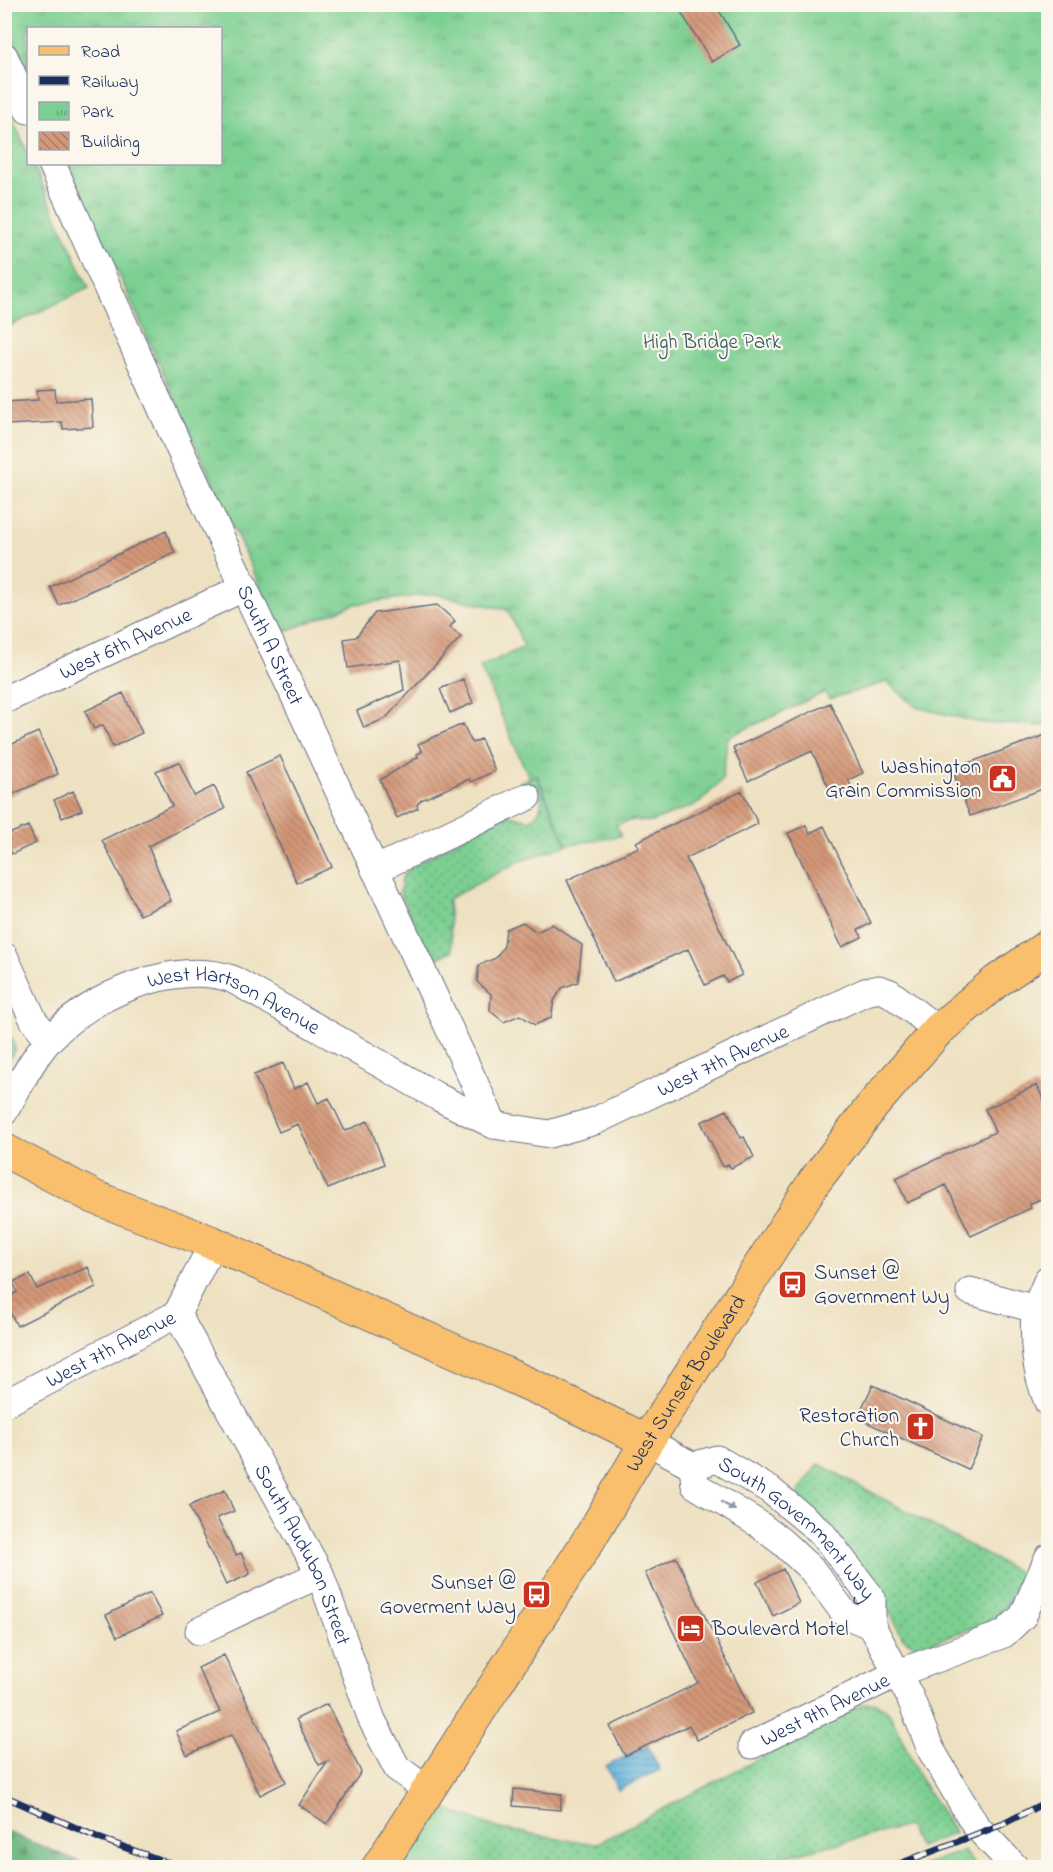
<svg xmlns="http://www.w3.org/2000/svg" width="1053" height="1872" font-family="'Indie Flower',sans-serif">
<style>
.grass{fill:url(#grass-dots);stroke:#4b7f78;stroke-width:1.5}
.forest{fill:url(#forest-firs);stroke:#40706d;stroke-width:1.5}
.park{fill:url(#park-tufts);stroke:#4b7f78;stroke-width:1.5}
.water{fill:url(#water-rules);stroke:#3c709c;stroke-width:1.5}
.building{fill:url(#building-back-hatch)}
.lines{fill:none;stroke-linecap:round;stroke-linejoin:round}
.minor-casing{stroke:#656d81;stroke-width:29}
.major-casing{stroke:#656d81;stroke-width:35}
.minor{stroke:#fff;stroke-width:27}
.major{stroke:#f9bf6d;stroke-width:33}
.rail-casing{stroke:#1b2f5e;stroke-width:7}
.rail{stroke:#fbf7ec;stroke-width:4.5;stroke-dasharray:14;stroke-linecap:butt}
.oneway{fill:#8d97ae}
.labels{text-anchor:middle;stroke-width:4.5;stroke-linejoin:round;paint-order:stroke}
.park-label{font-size:21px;fill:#33576b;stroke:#fbf7ec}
.street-label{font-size:21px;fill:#1b2f5e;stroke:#fbf7ec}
.poi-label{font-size:21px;fill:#1b2f5e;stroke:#fbf7ec;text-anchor:end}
</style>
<defs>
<pattern id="grass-dots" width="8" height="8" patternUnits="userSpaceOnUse" patternTransform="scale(1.5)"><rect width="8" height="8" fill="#7bcf92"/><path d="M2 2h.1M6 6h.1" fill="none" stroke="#64a87a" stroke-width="1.8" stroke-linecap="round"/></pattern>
<pattern id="forest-firs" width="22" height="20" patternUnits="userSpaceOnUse" patternTransform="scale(1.5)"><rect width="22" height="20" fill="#64b27c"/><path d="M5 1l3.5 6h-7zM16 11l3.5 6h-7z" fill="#529169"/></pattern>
<pattern id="park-tufts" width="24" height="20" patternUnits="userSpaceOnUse" patternTransform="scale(1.5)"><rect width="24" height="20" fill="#7bcf92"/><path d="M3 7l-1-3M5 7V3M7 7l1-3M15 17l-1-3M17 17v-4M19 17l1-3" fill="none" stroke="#64a87a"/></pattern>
<pattern id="water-rules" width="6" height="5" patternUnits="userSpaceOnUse" patternTransform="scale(1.5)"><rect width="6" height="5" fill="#5db1d9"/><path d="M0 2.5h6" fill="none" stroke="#4c90b3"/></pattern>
<pattern id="building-back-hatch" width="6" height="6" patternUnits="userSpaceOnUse" patternTransform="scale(1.5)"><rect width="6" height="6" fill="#d49777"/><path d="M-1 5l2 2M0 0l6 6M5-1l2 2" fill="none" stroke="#ab7c65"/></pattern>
</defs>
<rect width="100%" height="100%" fill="#fbf7ec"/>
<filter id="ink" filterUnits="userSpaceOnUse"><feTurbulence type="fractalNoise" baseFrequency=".0167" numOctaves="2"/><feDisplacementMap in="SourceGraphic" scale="12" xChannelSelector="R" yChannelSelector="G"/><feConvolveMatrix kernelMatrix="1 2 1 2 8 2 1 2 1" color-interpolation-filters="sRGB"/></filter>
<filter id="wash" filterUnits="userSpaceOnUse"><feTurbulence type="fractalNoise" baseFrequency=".008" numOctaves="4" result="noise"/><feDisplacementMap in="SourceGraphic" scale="24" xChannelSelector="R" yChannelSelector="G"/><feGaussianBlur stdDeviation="1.35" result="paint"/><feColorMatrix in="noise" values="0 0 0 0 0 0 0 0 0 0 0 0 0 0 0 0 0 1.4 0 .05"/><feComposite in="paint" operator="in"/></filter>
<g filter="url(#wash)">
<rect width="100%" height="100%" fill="#eee1c1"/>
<path class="grass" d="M536,775L567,845L518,862L448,899L452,951L431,961L400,894L402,878L411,867L504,813L529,820C545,812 544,796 533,784L518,783Z
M5,1019L15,1049L5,1065H4Z
M819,1464L1022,1574L1003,1611L993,1620L923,1646L913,1645L903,1638L883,1599L796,1495Z
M875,1703L884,1707L890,1714L923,1784L955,1833L919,1847L907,1826L779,1858L704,1868H403L441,1807L500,1829L596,1844L863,1704Z
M963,1851L976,1867H918Z"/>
<path class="forest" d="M4,1831H5L92,1867H5Z"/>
<path class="park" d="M4,5H1048V726L981,723L916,707L887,682L829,699L825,692L728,737L722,780L699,803L652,822L632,820L616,825L621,836L567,845L537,775L529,778L480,667L524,647L508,610L434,594L355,604L281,633L69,164H220V28H28V73L5,20Z
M4,100L28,153V164H33L89,288L5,328Z"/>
<path class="water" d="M648,1746L660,1770L618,1790L606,1766Z"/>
<g id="blocks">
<path class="building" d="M676,4H715L740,45L712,62Z
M55,389L56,401L91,399L93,427L63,429L62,422L6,425L5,402L38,400L37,390Z
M166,531L175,553L59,605L50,587Z
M437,605L455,621L450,627L461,637L386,718L364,728L357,711L404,690L400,660L348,668L344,639L356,637L375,613Z
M463,679L473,703L450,713L440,689Z
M123,693L142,733L113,747L103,725L94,729L85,711Z
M830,703L863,773L848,780L852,788L833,797L812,751L748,781L733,748Z
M463,724L472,743L481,739L495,771L471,782L469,779L421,800L417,805L418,808L397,818L380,780L418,757L417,754L422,752L418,744Z
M38,732L58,774L4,798V748Z
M1048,734V787L970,816L952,769Z
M280,756L332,867L297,883L246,772Z
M179,762L194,796L214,786L225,809L148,846L171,901L140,915L102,840L172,806L156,771Z
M73,791L82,810L62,818L54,800Z
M742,791L758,824L686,858L742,975L727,982L723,976L705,985L688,949L614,982L567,880L639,847L636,842Z
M806,825L810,833L824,826L871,923L858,930L862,937L842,947L788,833Z
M28,826L36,843L12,854L4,836Z
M523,922L537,932L552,924L582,945L578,982L562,988L554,1001L551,1018L535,1025L520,1015L504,1022L490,1011L491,994L477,982L479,965L496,958L504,946L506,929Z
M283,1063L294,1089L308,1082L318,1103L329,1098L345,1131L368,1121L384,1164L328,1189L298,1124L279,1132L254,1075Z
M1037,1085L1048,1110V1196L1029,1204L1031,1208L971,1236L946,1185L907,1203L896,1178L995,1132L985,1109Z
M727,1110L741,1138L744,1137L754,1157L731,1168L728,1164L723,1167L701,1122Z
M88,1267L96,1287L17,1326L4,1300L17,1292L13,1282L30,1275L37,1289Z
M873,1385L983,1437L968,1469L857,1418Z
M225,1490L234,1511L217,1518L236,1555L241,1553L250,1574L226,1585L189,1506Z
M676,1557L752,1713L697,1740L689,1725L625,1756L610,1726L698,1683L645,1573Z
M783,1569L799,1603L773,1616L757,1582Z
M150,1593L162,1616L117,1637L106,1615Z
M224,1655L286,1782L260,1795L231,1735L187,1755L176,1731L220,1712L198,1668Z
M327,1704L361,1772L327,1824L299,1805L328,1761L319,1765L296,1719Z
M514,1789L562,1794L560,1810L513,1806Z"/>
</g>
</g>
<g filter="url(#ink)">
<use href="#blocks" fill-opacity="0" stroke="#656d81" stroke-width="1.5"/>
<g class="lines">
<defs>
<g id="minor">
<path d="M4,56L28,110"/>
<path id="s1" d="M52,164L182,454L494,1125"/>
<path id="s2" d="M4,700L245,587"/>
<path d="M375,870L527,797"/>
<path d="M4,956L34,1021L49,1039"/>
<path id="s3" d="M4,1112C19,1087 31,1059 51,1038C91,995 175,959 232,979L440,1098L494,1125L549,1134L595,1121L865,992L879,989L890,993L938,1030"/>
<path d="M970,1291L1035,1309L1048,1279"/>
<path d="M1035,1309C1033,1343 1035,1370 1048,1402"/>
<path id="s4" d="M177,1314L320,1574L372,1720L397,1768L427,1790"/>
<path id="s5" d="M4,1404L177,1314L213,1243"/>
<path id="s6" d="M647,1441L693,1466L717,1459L770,1490L821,1532L872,1598V1626L910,1697L931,1750L976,1826L1016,1868"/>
<path d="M693,1466L695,1485L757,1523L782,1542L812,1570L846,1615L872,1626"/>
<path d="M199,1631L320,1574"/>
<path id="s7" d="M752,1745L898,1673L1004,1634L1023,1616L1048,1558"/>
</g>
<g id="major">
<path d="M4,1150L94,1197L213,1243L544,1391L647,1441"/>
<path id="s8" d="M378,1868L590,1538L647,1441L814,1182L873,1105L938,1030L997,981L1048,946"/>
</g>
</defs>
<use href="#minor" class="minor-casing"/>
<use href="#major" class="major-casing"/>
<use href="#minor" class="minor"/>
<use href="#major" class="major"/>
<defs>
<path id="rail" d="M4,1796L101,1839L183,1868
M889,1868L1003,1824L1048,1801"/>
</defs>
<use href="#rail" class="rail-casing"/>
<use href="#rail" class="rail"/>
</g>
<defs><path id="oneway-solid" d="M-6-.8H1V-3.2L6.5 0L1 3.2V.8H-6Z" transform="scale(1.5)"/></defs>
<use class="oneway" href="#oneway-solid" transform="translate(728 1506) rotate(31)"/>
</g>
<defs>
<symbol id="civic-square" viewBox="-11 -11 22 22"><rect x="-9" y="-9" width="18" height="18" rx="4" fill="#c8321e" stroke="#fbf7ec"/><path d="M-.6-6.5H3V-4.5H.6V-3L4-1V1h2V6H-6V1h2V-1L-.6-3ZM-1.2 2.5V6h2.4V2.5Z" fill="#fff"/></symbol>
<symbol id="bus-square" viewBox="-11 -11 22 22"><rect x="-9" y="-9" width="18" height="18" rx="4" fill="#c8321e" stroke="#fbf7ec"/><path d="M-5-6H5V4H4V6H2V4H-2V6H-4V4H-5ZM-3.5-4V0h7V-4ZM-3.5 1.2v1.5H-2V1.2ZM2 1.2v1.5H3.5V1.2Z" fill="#fff"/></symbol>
<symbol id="church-square" viewBox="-11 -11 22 22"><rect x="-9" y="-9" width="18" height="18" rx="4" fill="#c8321e" stroke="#fbf7ec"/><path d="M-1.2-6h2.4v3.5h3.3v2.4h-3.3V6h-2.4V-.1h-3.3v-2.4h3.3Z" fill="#fff"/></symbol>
<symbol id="hotel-square" viewBox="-11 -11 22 22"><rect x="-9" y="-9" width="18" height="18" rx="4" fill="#c8321e" stroke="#fbf7ec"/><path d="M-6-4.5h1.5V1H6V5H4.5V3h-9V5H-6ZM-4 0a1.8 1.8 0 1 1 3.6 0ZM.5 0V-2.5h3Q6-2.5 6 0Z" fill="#fff"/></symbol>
</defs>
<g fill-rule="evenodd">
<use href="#civic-square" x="986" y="762" width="33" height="33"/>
<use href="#bus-square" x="776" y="1268" width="33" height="33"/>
<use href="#church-square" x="904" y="1410" width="33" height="33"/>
<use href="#bus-square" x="520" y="1578" width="33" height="33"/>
<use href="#hotel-square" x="674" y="1612" width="33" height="33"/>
</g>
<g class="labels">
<g class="park-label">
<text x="712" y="348">High Bridge Park</text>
</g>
<g class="street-label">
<text dy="7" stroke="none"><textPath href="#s2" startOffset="134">West 6th Avenue</textPath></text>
<text dy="7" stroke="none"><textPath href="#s1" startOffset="528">South A Street</textPath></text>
<text dy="7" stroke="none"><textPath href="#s3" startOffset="294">West Hartson Avenue</textPath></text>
<text dy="7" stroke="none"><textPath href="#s3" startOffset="832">West 7th Avenue</textPath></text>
<text dy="7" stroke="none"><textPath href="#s5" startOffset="120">West 7th Avenue</textPath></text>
<text dy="7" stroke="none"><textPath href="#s8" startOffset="574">West Sunset Boulevard</textPath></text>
<text dy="7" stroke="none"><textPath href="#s6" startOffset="184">South Government Way</textPath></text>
<text dy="7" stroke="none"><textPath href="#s4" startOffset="272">South Audubon Street</textPath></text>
<text dy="7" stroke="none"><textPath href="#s7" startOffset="81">West 9th Avenue</textPath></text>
</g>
<g class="poi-label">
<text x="981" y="773">Washington<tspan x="981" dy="24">Grain Commission</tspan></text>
<text x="814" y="1279" text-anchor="start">Sunset @<tspan x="814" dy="24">Government Wy</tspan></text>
<text x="899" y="1422">Restoration<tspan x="899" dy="24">Church</tspan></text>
<text x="516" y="1589">Sunset @<tspan x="516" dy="24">Goverment Way</tspan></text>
<text x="712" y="1635" text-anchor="start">Boulevard Motel</text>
</g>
</g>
<rect width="1053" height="1872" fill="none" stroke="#fbf7ec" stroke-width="24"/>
<rect x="27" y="27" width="195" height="138" fill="#fbf7ec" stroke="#a1a7b3" stroke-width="1.5"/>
<rect x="39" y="46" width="30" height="9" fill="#f9bf6d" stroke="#a1a7b3" stroke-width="1.5"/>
<text x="81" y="57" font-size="18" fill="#1b2f5e">Road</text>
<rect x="39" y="76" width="30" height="9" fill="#1b2f5e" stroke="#a1a7b3" stroke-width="1.5"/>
<text x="81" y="87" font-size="18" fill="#1b2f5e">Railway</text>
<rect x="39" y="102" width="30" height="18" fill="url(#park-tufts)" stroke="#a1a7b3" stroke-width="1.5"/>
<text x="81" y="117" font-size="18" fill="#1b2f5e">Park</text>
<rect x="39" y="132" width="30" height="18" fill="url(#building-back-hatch)" stroke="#a1a7b3" stroke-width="1.5"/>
<text x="81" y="147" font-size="18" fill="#1b2f5e">Building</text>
</svg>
